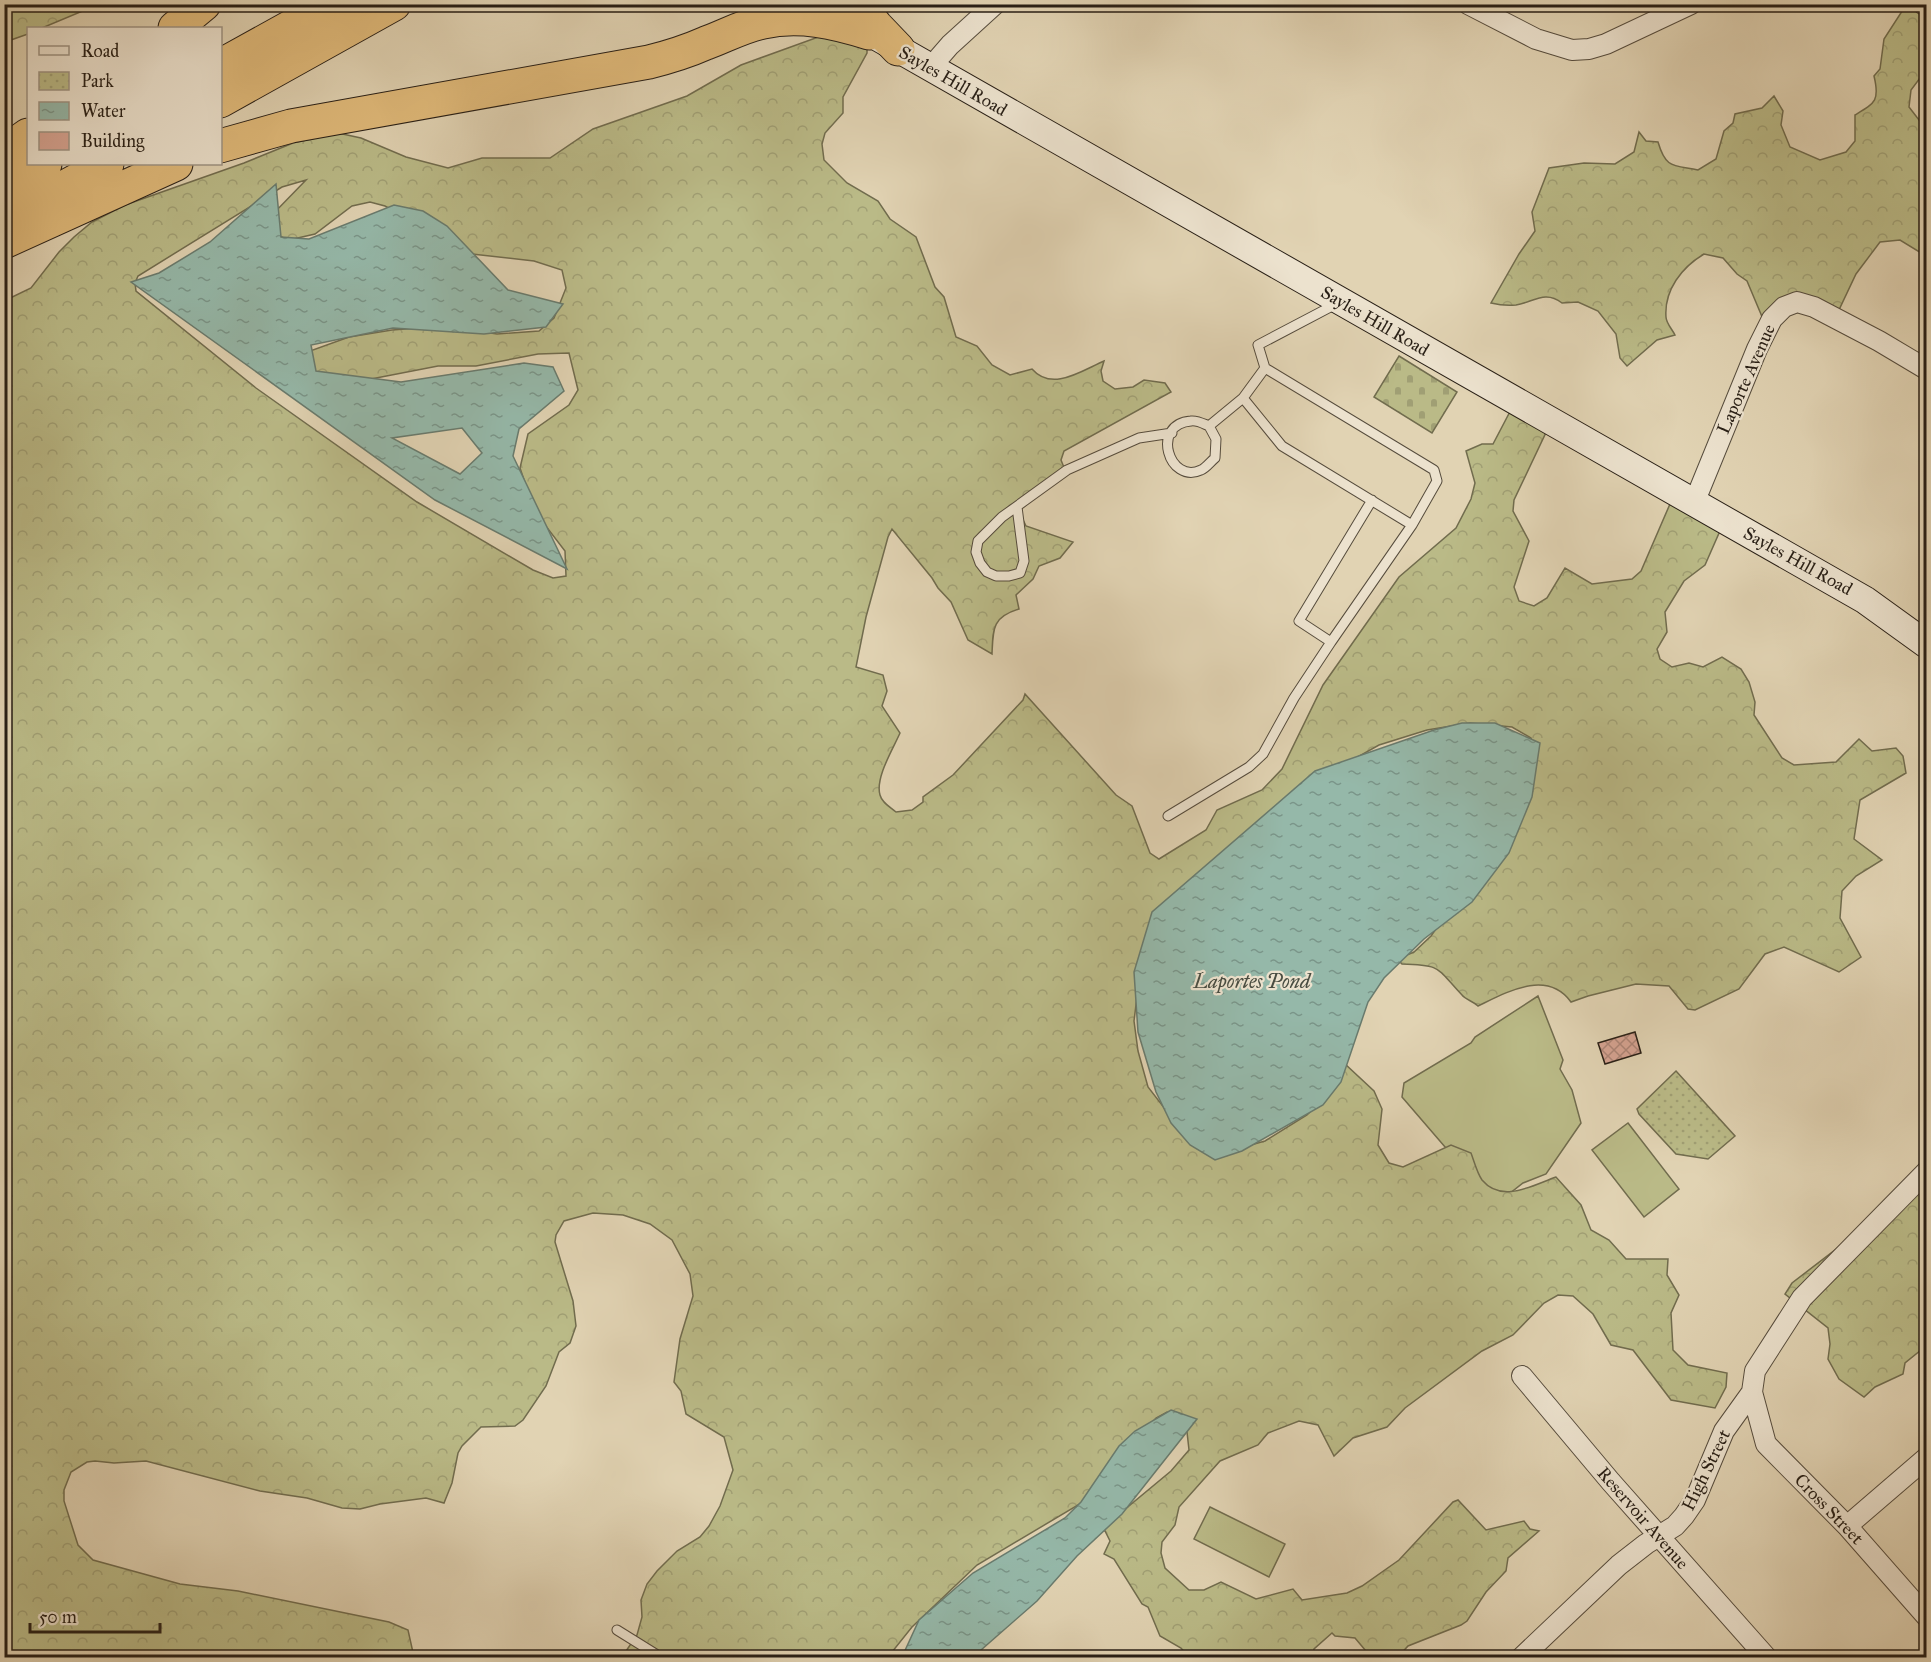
<svg xmlns="http://www.w3.org/2000/svg" width="1931" height="1662" font-family="'IM FELL Great Primer',serif">
<style>
.grass{fill:#baba87;stroke:#716c4e;stroke-width:1.5}
.forest{fill:url(#forest-crowns);stroke:#716c4e;stroke-width:1.5;fill-rule:evenodd}
.cemetery{fill:url(#cemetery-stones);stroke:#716c4e;stroke-width:1.5}
.park{fill:url(#park-dots);stroke:#716c4e;stroke-width:1.5}
.water{fill:url(#water-ripples);stroke:#697b6e;stroke-width:1.5;fill-rule:evenodd}
.building{fill:url(#building-cross-hatch);stroke:#281f16;stroke-width:1.5}
.lines{fill:none;stroke-linecap:round;stroke-linejoin:round}
.lane-casing{stroke:#564c3d;stroke-width:11}
.street-casing{stroke:#564c3d;stroke-width:22}
.secondary-casing{stroke:#281f16;stroke-width:29}
.highway-casing{stroke:#281f16;stroke-width:35}
.lane{stroke:#ece2ce;stroke-width:9}
.street{stroke:#ece2ce;stroke-width:20}
.secondary{stroke:#ece2ce;stroke-width:27}
.highway{stroke:#e0ba7a;stroke-width:33}
.labels{text-anchor:middle;stroke-width:4.5;stroke-linejoin:round;paint-order:stroke}
.street-label{font-size:18px;fill:#281f16;stroke:#ece2ce}
.water-label{font-size:20px;font-style:italic;fill:#494d42;stroke:#ece2ce}
</style>
<defs>
<pattern id="forest-crowns" width="20" height="18" patternUnits="userSpaceOnUse" patternTransform="scale(1.5)"><rect width="20" height="18" fill="#baba87"/><path d="M2 6a3 3 0 1 1 6 0M12 15a3 3 0 1 1 6 0" fill="none" stroke="#a09f74"/></pattern>
<pattern id="cemetery-stones" width="16" height="16" patternUnits="userSpaceOnUse" patternTransform="scale(1.5)"><rect width="16" height="16" fill="#baba87"/><path d="M2 7V4a2 2 0 0 1 4 0v3zM10 15v-3a2 2 0 0 1 4 0v3z" fill="#a09f74"/></pattern>
<pattern id="park-dots" width="8" height="8" patternUnits="userSpaceOnUse" patternTransform="scale(1.5)"><rect width="8" height="8" fill="#baba87"/><path d="M2 2h.1M6 6h.1" fill="none" stroke="#a09f74" stroke-width="1.8" stroke-linecap="round"/></pattern>
<pattern id="water-ripples" width="26" height="14" patternUnits="userSpaceOnUse" patternTransform="scale(1.5)"><rect width="26" height="14" fill="#95b8a9"/><path d="M2 4q2-2 4 0t4 0M15 11q2-2 4 0t4 0" fill="none" stroke="#7a9589"/></pattern>
<pattern id="building-cross-hatch" width="8" height="8" patternUnits="userSpaceOnUse" patternTransform="scale(1.5)"><rect width="8" height="8" fill="#d7a493"/><path d="M0 0l8 8M0 8l8-8" fill="none" stroke="#ae8577"/></pattern>
</defs>
<rect width="100%" height="100%" fill="#e1d3b3"/>
<filter id="stains"><feTurbulence type="fractalNoise" baseFrequency=".00333" numOctaves="4"/><feColorMatrix values="0 0 0 0 .2 0 0 0 0 .09 0 0 0 0 .02 0 0 0 .5 -.17"/></filter>
<radialGradient id="worn" r=".72"><stop offset=".6" stop-color="#630" stop-opacity="0"/><stop offset="1" stop-color="#630" stop-opacity=".3"/></radialGradient>
<path class="grass" d="M1538,996L1563,1060L1560,1069L1572,1090L1581,1123L1546,1174L1523,1183L1495,1205L1402,1097L1404,1083L1471,1043L1475,1037Z
M1628,1123L1679,1189L1644,1217L1592,1150Z
M1210,1507L1285,1544L1269,1577L1194,1539Z"/>
<path class="forest" d="M5,4H97V5L42,28H28V34L11,40L5,48Z
M1906,5H1926V70L1911,90L1909,107L1926,129V256L1900,240L1880,242L1856,274L1837,314L1800,301L1763,319L1747,281L1737,274L1723,258L1704,254C1682,267 1664,290 1666,317C1666,323 1672,329 1675,335L1657,340L1627,366L1620,358L1616,334L1598,311L1578,302L1562,303C1545,290 1534,302 1516,305C1507,306 1499,305 1491,303L1519,254L1535,231L1532,212L1549,168L1584,163L1615,164L1634,152L1639,132L1646,141L1658,142C1666,169 1673,165 1698,170L1716,159L1724,131L1733,123L1735,114L1762,108L1774,96L1783,111L1781,125L1790,147L1820,160L1846,152L1855,141V115C1875,103 1880,101 1874,76L1880,69L1884,39Z
M821,36L867,48V53L843,97V113L825,133L822,144L824,160L847,183L878,201L890,219L916,237L935,287L944,297L956,337L977,346L992,365L1010,375L1032,369C1052,392 1081,371 1104,361L1101,371L1103,381L1115,389L1133,387L1144,380L1165,383L1171,392L1064,451L1061,460L1067,475L1052,482L1019,511L1026,526L1073,542L1060,558L1039,566L1033,579L1016,595L1019,609C992,617 993,629 992,654L968,640L951,602L938,588L932,578L892,529L888,537L866,617L856,667L883,675L887,691L882,706L900,733C893,749 875,778 880,795C882,803 890,807 896,812L912,810L923,802V797L953,775L1023,700L1025,694L1116,795L1132,806L1150,853L1159,859L1206,830L1217,810L1262,790L1282,769L1323,685L1399,577L1456,528L1471,499L1475,483L1466,451L1482,444H1493L1514,404L1550,424L1514,500L1513,511L1529,541L1514,587L1519,601L1534,606L1547,598L1565,568L1592,584L1632,579L1641,571L1673,497L1723,524L1705,565L1684,581L1665,612L1667,632L1657,649L1660,659L1672,667L1689,663L1703,667L1722,657L1741,669L1749,682L1755,702L1754,715L1782,758L1794,765L1836,762L1859,739L1872,751L1896,748L1903,756L1906,773L1860,800L1854,839L1882,860L1856,876L1842,891L1840,918L1861,957L1839,972L1784,947L1765,954L1739,989L1695,1010L1688,1009L1669,986L1636,984L1588,996L1571,1002C1547,969 1507,992 1478,1006C1473,1001 1466,1000 1462,995C1436,968 1443,965 1402,964L1397,959L1414,952L1431,936L1478,870L1535,750L1531,738L1512,727L1470,723L1427,730L1379,745L1304,787L1141,964L1134,1021L1138,1051L1148,1087L1165,1109L1233,1150L1265,1141L1307,1115L1330,1092L1345,1064L1374,1091L1382,1109L1378,1145L1389,1163L1403,1167L1451,1145L1471,1153C1474,1161 1477,1173 1482,1180C1502,1204 1533,1185 1556,1177L1581,1205L1591,1230L1609,1240L1626,1259H1668L1667,1275L1679,1295L1671,1313L1673,1350L1688,1365L1727,1373L1726,1387L1715,1408L1671,1400L1633,1350L1611,1345L1593,1314L1573,1296L1558,1295L1544,1303L1513,1335L1482,1351L1405,1408L1387,1427L1353,1438L1334,1456L1318,1425L1299,1421L1268,1433L1258,1445L1220,1461L1179,1507L1175,1525L1162,1542L1161,1553L1165,1568L1189,1590H1204L1221,1582L1256,1599L1293,1589L1302,1600L1347,1593L1362,1586L1399,1560L1453,1502L1458,1500L1486,1530L1524,1521L1530,1529L1539,1531L1508,1558L1506,1571L1486,1592L1467,1621L1461,1625L1408,1646L1398,1657H1371L1355,1638L1335,1636L1332,1633L1314,1649L1312,1658L1189,1657L1181,1648L1160,1636L1148,1607L1142,1604L1114,1559L1104,1554L1110,1541L1105,1531L1100,1530L1171,1471L1189,1450L1186,1423L1167,1412L1156,1418L1132,1445L1105,1489L977,1565L912,1627L888,1657H627L624,1654L637,1635L642,1617L641,1600L647,1584L657,1571L677,1551L700,1537L709,1526L720,1506L733,1470L724,1437L686,1414L681,1391L674,1382L680,1339L693,1296L690,1274L672,1240L650,1224L623,1215L593,1213L564,1221L556,1235L555,1242L573,1301L576,1326L570,1343L559,1352L546,1386L523,1420L515,1426L481,1427L462,1446L458,1453L452,1483L444,1503L426,1498L380,1504L360,1509L342,1508L307,1498L260,1491L146,1461L114,1463L95,1461L87,1462L71,1472L64,1490V1501L78,1545L93,1560L180,1584L238,1591L389,1622L408,1630L414,1657H5L4,301L31,288L59,252L74,237L92,222L125,205L244,163L293,143L338,133L361,138L406,157L448,168L482,158H550L593,129L687,96L741,65ZM306,180L271,216L270,232L289,240L315,234L352,206L370,202L385,206L472,254L534,261L562,270L566,288L554,318L539,331L497,334L445,326L392,330L349,337L310,351L305,376L371,379L438,366H476L538,354L569,353L578,390L569,405L528,434L520,468L535,512L565,551L566,576L553,578L533,570L417,502L256,388L136,291L135,283L138,276L282,187Z
M1926,1167V1346L1905,1363L1903,1374L1875,1387L1864,1397L1839,1379L1828,1359L1830,1344L1828,1328L1785,1294L1792,1283L1870,1223Z"/>
<path class="cemetery" d="M1399,356L1457,392L1432,433L1374,397Z"/>
<path class="park" d="M1676,1071L1735,1136L1708,1159L1676,1154L1639,1114L1637,1109Z"/>
<path class="water" d="M276,184L281,237L309,239L394,205L423,211L447,226L508,290L563,304L546,327L484,334L393,328L311,345L316,371L401,382L524,363L553,367L564,391L519,429L513,456L567,569L435,500L131,282L159,273L210,242ZM462,428L482,453L460,474L392,438Z
M1462,723H1495L1540,743L1532,797L1509,853L1472,902L1424,939L1384,978L1368,1002L1341,1082L1323,1105L1242,1151L1215,1160L1190,1145L1171,1123L1156,1092L1138,1032L1134,972L1152,912L1315,771L1434,730Z
M1171,1410L1197,1419L1122,1514L1077,1556L1037,1601L973,1657H902L919,1620L973,1573L1065,1518L1081,1502L1119,1446L1135,1431Z"/>
<path class="building" d="M1635,1032L1641,1053L1605,1064L1598,1043Z"/>
<g class="lines">
<defs>
<path id="lane" d="M1243,398L1282,446L1412,525L1437,481L1434,470L1265,368L1258,345L1336,304
M1209,426C1204,424 1197,420 1191,421C1150,424 1169,485 1201,470C1206,468 1211,461 1215,458L1216,439L1209,426L1243,398L1265,368
M1372,500L1299,621L1331,642L1412,525
M1017,507L1024,561L1020,573L1009,576H996L987,572L980,563L976,552L978,541L1002,517L1067,470L1139,438L1172,433
M1168,816L1249,767L1263,754L1294,698L1331,642
M617,1630L662,1658"/>
<path id="street" d="M1468,4L1536,39L1572,50L1589,49L1606,44L1691,4
M1923,4L1926,6
M930,68L950,45L995,4
M1694,503L1757,349L1772,319L1784,307L1797,302L1814,307L1879,341L1926,369
M1522,1376L1611,1482L1767,1658
M1752,1392L1766,1444L1847,1526L1926,1616
M1847,1526L1926,1458
M1521,1658L1619,1565L1646,1544L1675,1526L1684,1516L1695,1500L1724,1431L1752,1392L1755,1371L1802,1298L1926,1172"/>
<path id="secondary" d="M879,38L1865,600L1926,644"/>
<path id="highway" d="M859,4L876,26L898,49
M175,28L204,4
M220,66L332,4
M220,101L394,4
M220,146L291,126L649,62C669,57 688,51 706,43C725,36 743,26 763,22C799,14 834,22 869,33
M4,152L28,135
M4,186L45,164
M6,219L107,164
M4,242L176,164"/>
</defs>
<use href="#lane" class="lane-casing"/>
<use href="#street" class="street-casing"/>
<use href="#secondary" class="secondary-casing"/>
<use href="#highway" class="highway-casing"/>
<use href="#lane" class="lane"/>
<use href="#street" class="street"/>
<use href="#secondary" class="secondary"/>
<use href="#highway" class="highway"/>
</g>
<g class="labels">
<g class="street-label">
<text transform="translate(953 81) rotate(30)" y="6">Sayles Hill Road</text>
<text transform="translate(1375 321) rotate(30)" y="6">Sayles Hill Road</text>
<text transform="translate(1746 379) rotate(-66)" y="6">Laporte Avenue</text>
<text transform="translate(1798 561) rotate(29)" y="6">Sayles Hill Road</text>
<text transform="translate(1706 1470) rotate(-64)" y="6">High Street</text>
<text transform="translate(1829 1509) rotate(46)" y="6">Cross Street</text>
<text transform="translate(1643 1518) rotate(49)" y="6">Reservoir Avenue</text>
</g>
<g class="water-label">
<text x="1252" y="988">Laportes Pond</text>
</g>
</g>
<rect width="1931" height="1662" fill="none" stroke="#e1d3b3" stroke-width="24"/>
<rect x="6" y="6" width="1919" height="1650" fill="none" stroke="#281f16" stroke-width="3"/>
<rect x="12" y="12" width="1907" height="1638" fill="none" stroke="#281f16" stroke-width="1.5"/>
<rect x="27" y="27" width="195" height="138" fill="#ece2ce" stroke="#9e9484" stroke-width="1.5"/>
<rect x="39" y="46" width="30" height="9" fill="#ece2ce" stroke="#9e9484" stroke-width="1.5"/>
<text x="81" y="57" font-size="18" fill="#281f16">Road</text>
<rect x="39" y="72" width="30" height="18" fill="url(#park-dots)" stroke="#9e9484" stroke-width="1.5"/>
<text x="81" y="87" font-size="18" fill="#281f16">Park</text>
<rect x="39" y="102" width="30" height="18" fill="url(#water-ripples)" stroke="#9e9484" stroke-width="1.5"/>
<text x="81" y="117" font-size="18" fill="#281f16">Water</text>
<rect x="39" y="132" width="30" height="18" fill="#d7a493" stroke="#9e9484" stroke-width="1.5"/>
<text x="81" y="147" font-size="18" fill="#281f16">Building</text>
<path d="M30 1623v9h130v-9" fill="none" stroke="#281f16" stroke-width="3"/>
<text x="39" y="1623" font-size="18" fill="#281f16" stroke="#ece2ce" stroke-width="4.5" paint-order="stroke">50 m</text>
<rect width="100%" height="100%" filter="url(#stains)"/>
<rect width="100%" height="100%" fill="url(#worn)"/>
</svg>
